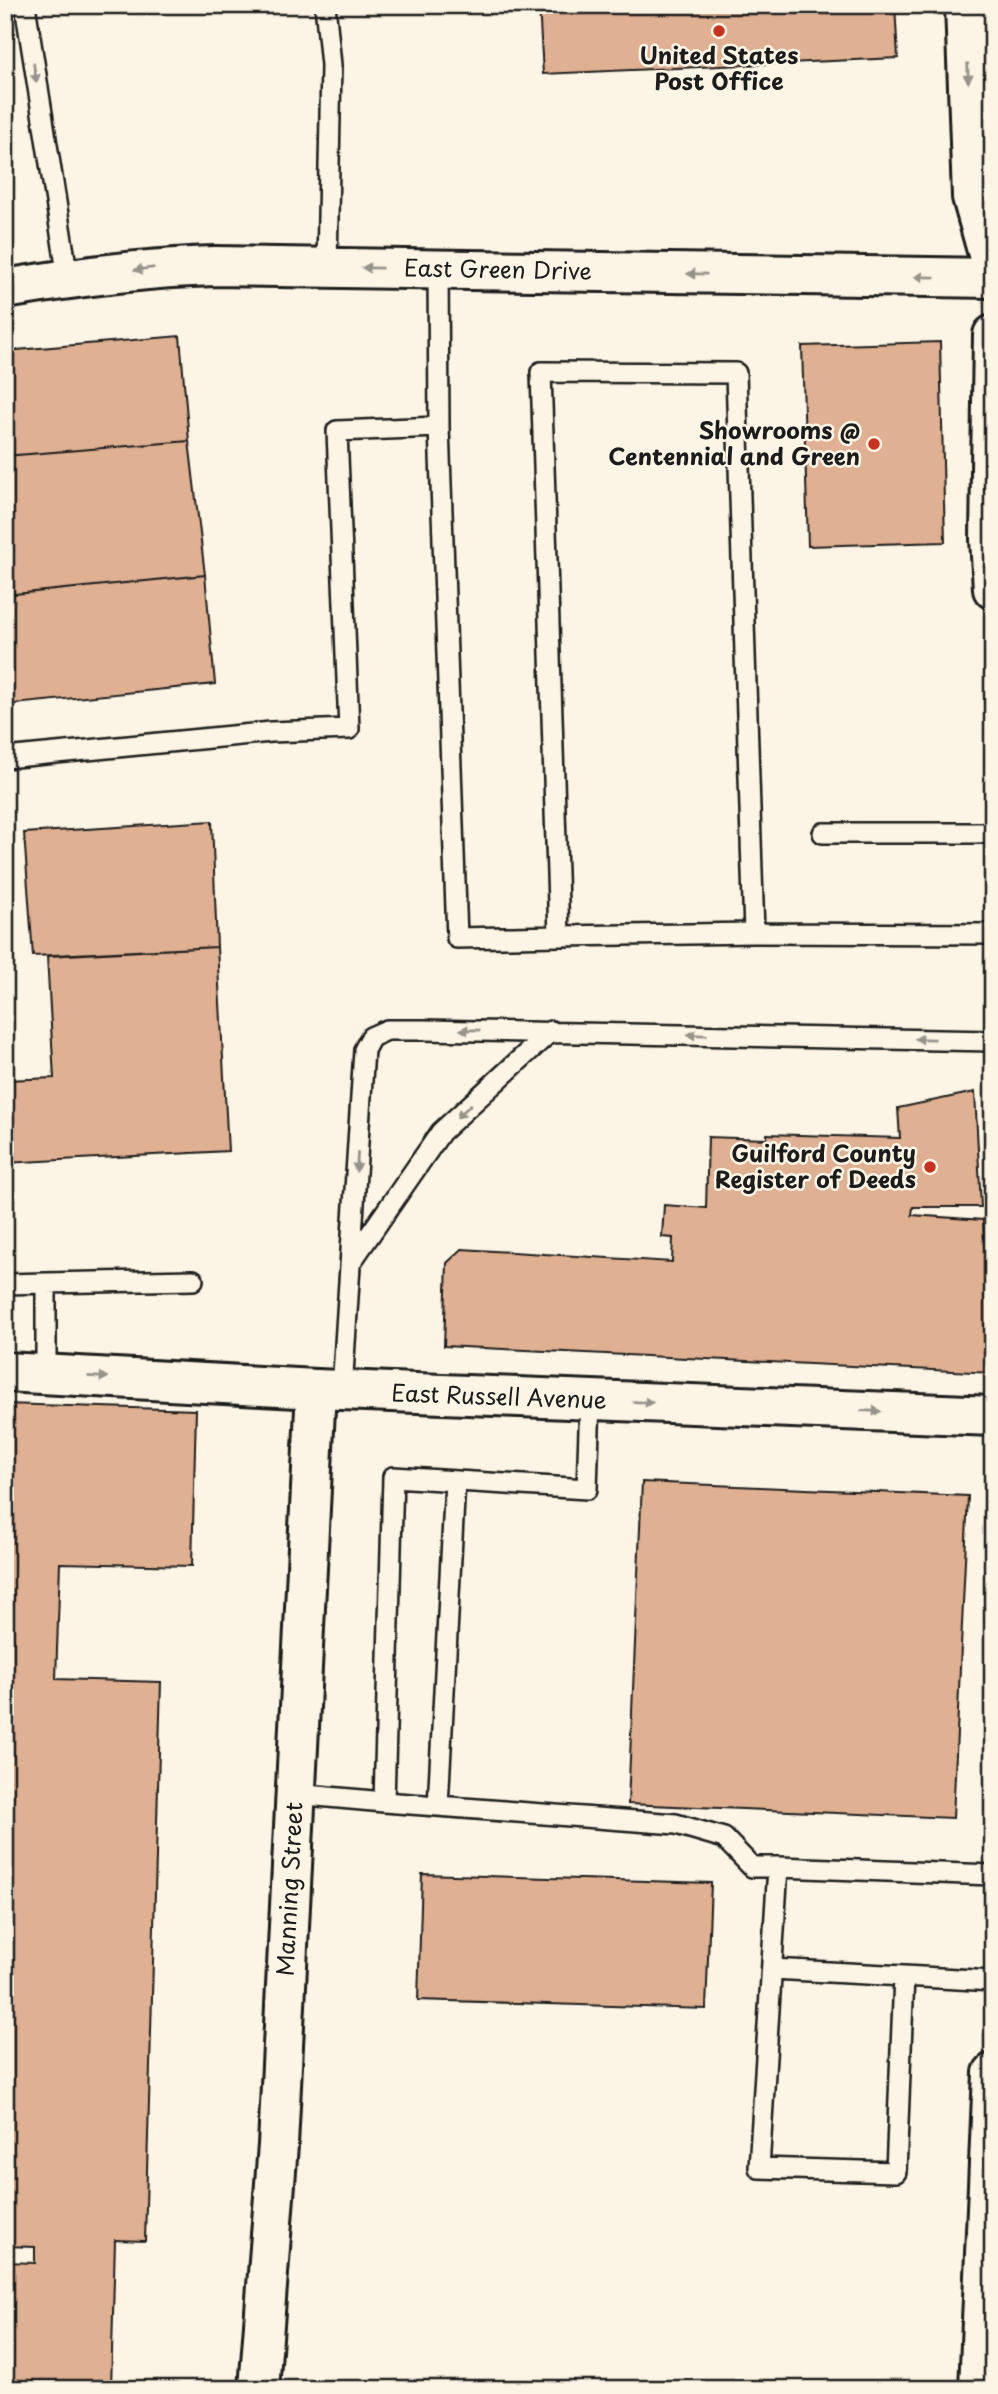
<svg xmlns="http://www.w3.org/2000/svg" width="998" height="2394" font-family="'Playpen Sans',sans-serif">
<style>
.building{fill:#dfb091;stroke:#1c1c1c;stroke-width:2}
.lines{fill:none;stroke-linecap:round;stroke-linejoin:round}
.service-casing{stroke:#1c1c1c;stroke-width:24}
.minor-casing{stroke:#1c1c1c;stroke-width:44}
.tertiary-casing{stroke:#1c1c1c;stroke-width:44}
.secondary-casing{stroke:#1c1c1c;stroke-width:44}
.service{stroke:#fcf5e5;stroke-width:19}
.minor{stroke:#fcf5e5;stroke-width:38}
.tertiary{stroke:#fcf5e5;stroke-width:38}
.secondary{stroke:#fcf5e5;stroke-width:38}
.oneway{fill:#97938b}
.poi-dot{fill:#c8321e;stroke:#fcf5e5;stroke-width:2.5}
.labels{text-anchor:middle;stroke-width:5;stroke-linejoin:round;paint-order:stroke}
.poi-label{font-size:23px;font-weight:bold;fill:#1c1c1c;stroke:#fcf5e5;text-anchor:end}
.street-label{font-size:23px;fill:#1c1c1c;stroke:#fcf5e5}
</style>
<rect width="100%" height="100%" fill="#fcf5e5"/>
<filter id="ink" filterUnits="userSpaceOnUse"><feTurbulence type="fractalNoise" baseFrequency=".0143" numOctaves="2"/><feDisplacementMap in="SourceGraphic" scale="14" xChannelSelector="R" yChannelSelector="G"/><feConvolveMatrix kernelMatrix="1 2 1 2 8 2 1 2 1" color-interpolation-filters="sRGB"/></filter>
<g filter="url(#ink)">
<path class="building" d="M539,5H895L898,58L543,74Z
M180,336L189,441L5,456V351Z
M940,342L945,542L808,546L802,346Z
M189,441L205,575L5,595V456Z
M205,575L215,684L5,705V595Z
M212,821L217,947L33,956L24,833Z
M217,947L228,1151L5,1163V1080L54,1078L47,956Z
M975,1092L981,1207H913L912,1215L983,1220L993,1373L444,1346L447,1263L462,1249L672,1262L673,1238L662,1237L664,1205L706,1208L708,1137L767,1139V1134L900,1138L898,1108Z
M5,1404L196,1410L192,1566L60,1563L56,1679L161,1682L145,2241L115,2240L111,2389H5V2262L35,2263V2247L5,2246Z
M642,1482L968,1496L953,1818L628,1804Z
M422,1874L711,1883L706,2009L418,2000Z"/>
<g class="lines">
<defs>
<path id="service" d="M25,5L68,278
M325,5L331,65L327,267
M438,269L439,427
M5,758L271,732L349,729L337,431L439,427L457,938L559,936L541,372L736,373L754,933L993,934
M823,833H993
M559,936L754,933
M351,1262L441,1132L551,1031
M5,1284L46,1283
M46,1374V1283L193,1280
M342,1390L364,1050L371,1037L387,1030H423L993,1041
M590,1400L587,1489L393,1477L384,1802L676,1824L724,1838L752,1867H778L759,2168L896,2172L904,1976L993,1981
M295,1794L384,1802
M438,1806L455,1481
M778,1867L993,1875
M772,1969L904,1976"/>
<path id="minor" d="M259,2389L278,2145L316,1389"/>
<path id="tertiary" d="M965,5L972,197L993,272
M993,335L990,539L993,589
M979,2389L993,2073"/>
<path id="secondary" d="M5,289C75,277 144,268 215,266L993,278
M5,1372L316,1389L993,1416"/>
</defs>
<use href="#service" class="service-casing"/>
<use href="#minor" class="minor-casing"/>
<use href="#tertiary" class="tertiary-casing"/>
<use href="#secondary" class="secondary-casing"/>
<use href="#service" class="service"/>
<use href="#minor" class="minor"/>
<use href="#tertiary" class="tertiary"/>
<use href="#secondary" class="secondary"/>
</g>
<defs><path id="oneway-solid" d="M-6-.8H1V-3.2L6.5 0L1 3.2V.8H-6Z" transform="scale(1.75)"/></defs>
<g class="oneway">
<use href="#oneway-solid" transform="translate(35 73) rotate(81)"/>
<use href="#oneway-solid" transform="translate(968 73) rotate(88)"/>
<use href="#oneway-solid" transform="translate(372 268) rotate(-179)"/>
<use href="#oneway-solid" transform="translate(144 269) rotate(173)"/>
<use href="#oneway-solid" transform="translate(697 274) rotate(-179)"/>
<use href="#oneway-solid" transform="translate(925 277) rotate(-179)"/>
<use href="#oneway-solid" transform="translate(470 1030) rotate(-179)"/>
<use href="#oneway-solid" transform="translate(697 1035) rotate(-179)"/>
<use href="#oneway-solid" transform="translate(925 1039) rotate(-179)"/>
<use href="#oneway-solid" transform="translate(464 1111) rotate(137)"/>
<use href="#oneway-solid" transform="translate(357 1162) rotate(94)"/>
<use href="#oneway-solid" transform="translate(98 1377) rotate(3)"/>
<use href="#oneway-solid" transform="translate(643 1402) rotate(2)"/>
<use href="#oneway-solid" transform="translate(871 1411) rotate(2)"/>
</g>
</g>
<g class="poi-dot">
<circle cx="719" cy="31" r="7"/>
<circle cx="874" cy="444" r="7"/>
<circle cx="930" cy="1167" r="7"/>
</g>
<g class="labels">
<g class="poi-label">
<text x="719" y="64" text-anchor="middle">United States<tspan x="719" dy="26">Post Office</tspan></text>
<text x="860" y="439">Showrooms @<tspan x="860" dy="26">Centennial and Green</tspan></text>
<text x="916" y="1162">Guilford County<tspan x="916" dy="26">Register of Deeds</tspan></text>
</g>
<g class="street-label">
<text transform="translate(498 270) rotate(1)" y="8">East Green Drive</text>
<text transform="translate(499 1397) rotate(2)" y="8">East Russell Avenue</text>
<text transform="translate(290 1889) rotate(-87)" y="8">Manning Street</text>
</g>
</g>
<rect width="998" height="2394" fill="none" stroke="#fcf5e5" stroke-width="28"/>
<rect x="14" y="14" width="970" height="2366" fill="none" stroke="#1c1c1c" stroke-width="2.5" filter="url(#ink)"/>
</svg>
